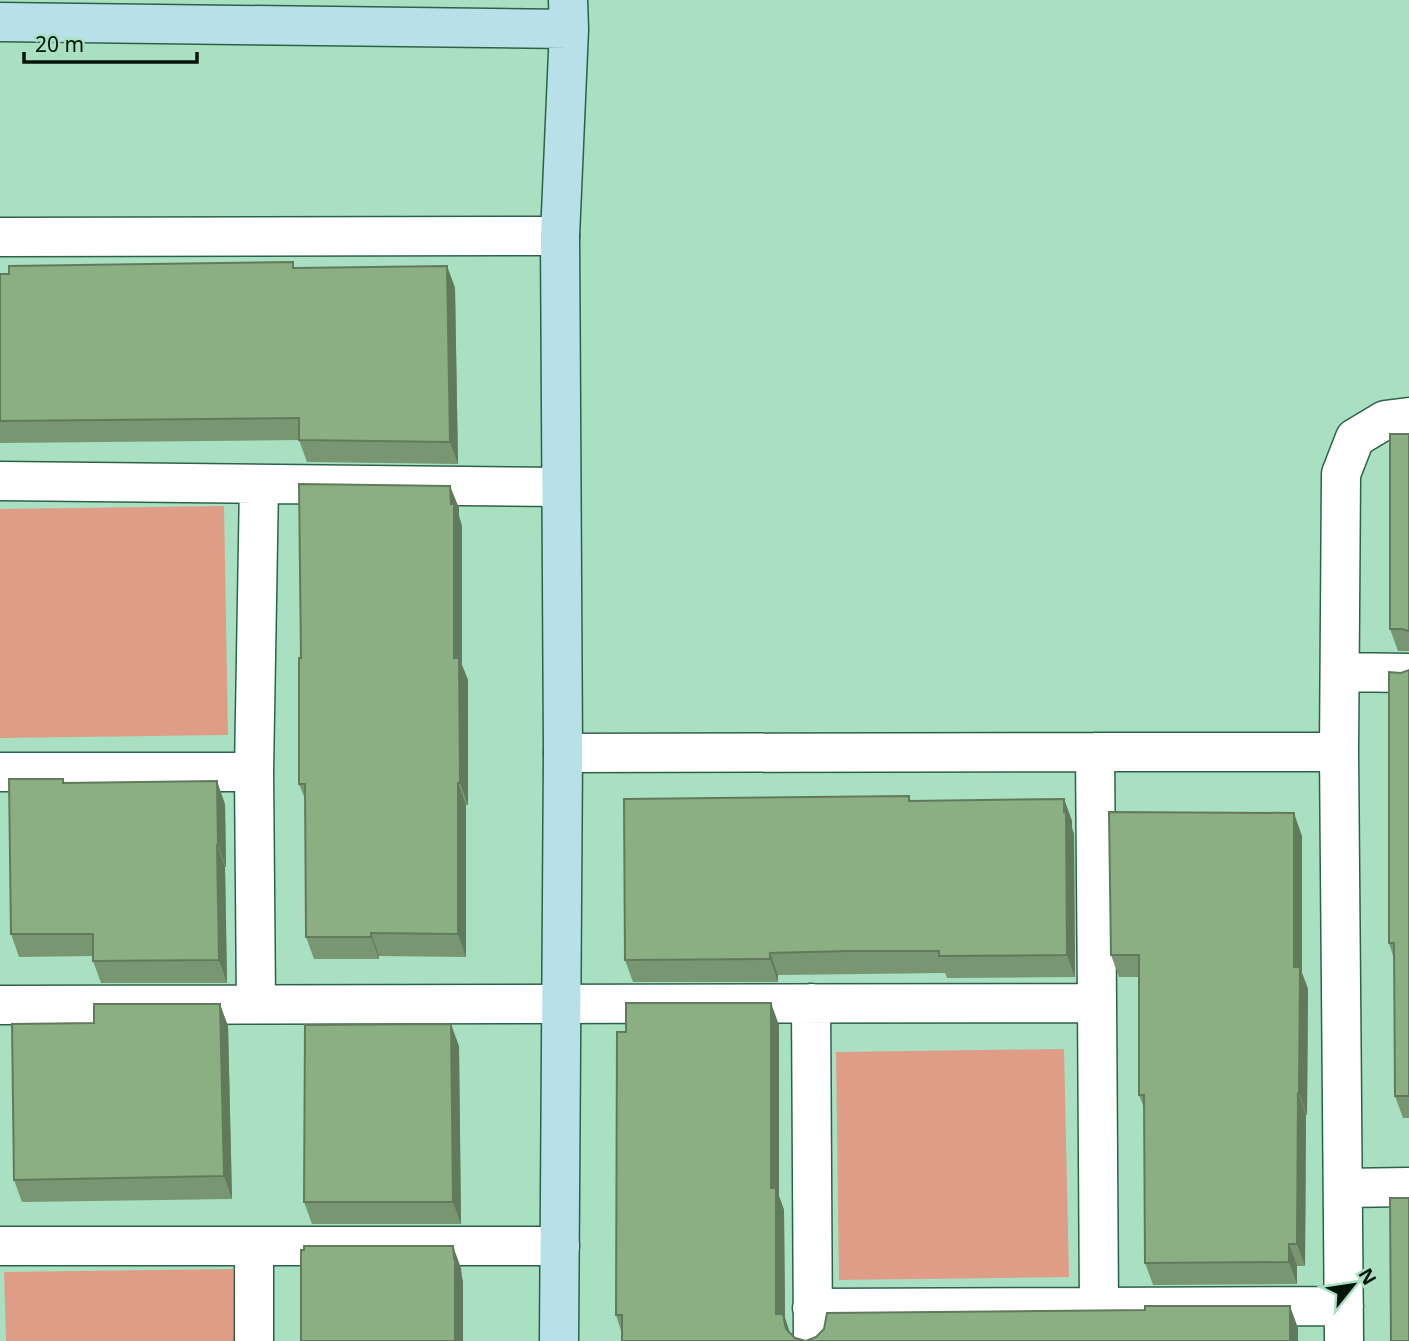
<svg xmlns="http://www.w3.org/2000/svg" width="1409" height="1341" font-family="'Noto Sans',sans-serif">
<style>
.green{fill:#df9d87}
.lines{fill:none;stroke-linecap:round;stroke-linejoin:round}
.street-casing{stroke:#2e6248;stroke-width:41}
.secondary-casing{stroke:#2e6248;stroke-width:41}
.street{stroke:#fff;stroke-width:38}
.secondary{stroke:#b8e0e9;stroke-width:38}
.wall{fill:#789671}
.shaded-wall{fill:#627a5c}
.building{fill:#8cae83;stroke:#627a5c;stroke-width:2}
</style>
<rect width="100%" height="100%" fill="#a9e0c1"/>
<path class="green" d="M224,506L228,735L0,738V509Z
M1064,1049L1069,1277L839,1280L836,1052Z
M233,1269L234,1341H6L4,1272Z"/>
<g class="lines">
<defs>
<path id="street" d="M0,237L560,236
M0,481L561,487
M1340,672L1409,673
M563,753L1095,752
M0,772H254L256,1004
M254,772L259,484
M811,1003L813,1341
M1097,1003L1099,1307L1344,1306
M0,1005L1097,1003L1095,752H1339
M1343,1188L1409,1187
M0,1246H254
M812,1308L1099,1307
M254,1341V1246H560
M1344,1341L1339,752L1341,474L1355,438L1385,420L1409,417"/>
<path id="secondary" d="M0,22L569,29
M559,1341L563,753L560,236L569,29L568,0"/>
</defs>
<use href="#street" class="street-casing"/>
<use href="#secondary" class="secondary-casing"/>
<use href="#street" class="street"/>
<use href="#secondary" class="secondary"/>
</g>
<path class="wall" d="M447,266L455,288L458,464L307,462L299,440L0,443V274Z
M1409,434V651H1398L1390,629Z
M459,508V516L462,526V665L468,680V805H466V957L379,956V959H314L306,937L305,799L299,784L301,658Z
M1409,670V1118H1403L1395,1096L1394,959L1389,943L1401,673Z
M63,779L65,783L225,804L226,867H225L227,983H101L93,961V956L19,957L11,934Z
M909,796L911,801L1064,799L1072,821V828L1074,834L1075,977L947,978L945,973L778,975V982H633L625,960Z
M1302,836V973L1308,989L1307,1115H1306L1305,1266H1297V1284L1153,1285L1145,1263L1144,1108L1139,1095V977H1119L1111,955Z
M779,1025V1196L784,1210L785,1318L790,1334L795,1338L806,1341L1298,1328V1341H622V1334L616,1315Z
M228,1026L232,1199L22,1202L14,1180Z
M459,1046L461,1224H312L304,1202Z"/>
<path class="shaded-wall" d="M447,266L455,288L458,464L450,442Z
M450,486L459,508V516L462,526V665L468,680V805L460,783L454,658Z
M217,781L225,804L226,867L218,845Z
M458,783L466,805V957L458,934Z
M1064,799L1072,821V828L1074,834L1075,977L1067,955Z
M1294,813L1302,836V973L1308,989L1307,1115L1299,1093L1294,967Z
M217,845L225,867L227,983L219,960Z
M371,933L379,956V959L371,937Z
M770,953L778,975V982L770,959Z
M771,1003L779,1025V1196L784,1210L785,1318L791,1336L776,1314L771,1188Z
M220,1004L228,1026L232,1199L224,1176Z
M451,1024L459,1046L461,1224L453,1202Z
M1298,1093L1306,1115L1305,1266L1297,1244Z
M1289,1244L1297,1266V1284L1289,1262Z
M453,1246L461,1268L462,1277L463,1281V1341H455Z
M1290,1306L1298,1328V1341H1290Z"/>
<path class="building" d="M293,262V268L447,266L450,442L299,440V418L0,421V274H9V266Z
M1390,434H1409V631L1402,629H1390Z
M299,484L450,486L451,504H454V658H459L460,783H458V934L371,933V937H306L305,784H299V658H301Z
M1409,670V1096H1395L1394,943H1389V672L1401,673Z
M9,779H63V783L217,781L218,845H217L219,960L93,961V934H11Z
M909,796V801L1064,799V812H1066L1067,955L939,956V951H848L770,953V959L625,960L624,799Z
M1109,812L1294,813V967H1300L1299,1093H1298L1297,1244H1289V1262L1145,1263L1144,1095H1139V955H1111Z
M626,1003H771V1188H776V1314H783L786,1329L795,1338L806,1341L816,1337L824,1329L827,1313L1145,1310V1306H1290V1341H622V1315H616L617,1032H626Z
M94,1004H220L224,1176L14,1180L12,1024L94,1023Z
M451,1024L453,1202H304L305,1025Z
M1390,1198H1409V1341H1391Z
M304,1246H453L454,1259H455V1341H301V1250H304Z"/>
<g transform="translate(1353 1285) rotate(60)" stroke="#a9e0c1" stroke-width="5" paint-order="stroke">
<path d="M0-5L12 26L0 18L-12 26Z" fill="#01140a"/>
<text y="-10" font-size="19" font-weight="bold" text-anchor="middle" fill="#01140a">N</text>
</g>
<path d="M24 52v10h173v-10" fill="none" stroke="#01140a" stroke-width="3.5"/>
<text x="35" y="52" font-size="21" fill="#01140a" stroke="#a9e0c1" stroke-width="5" paint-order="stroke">20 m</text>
</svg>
